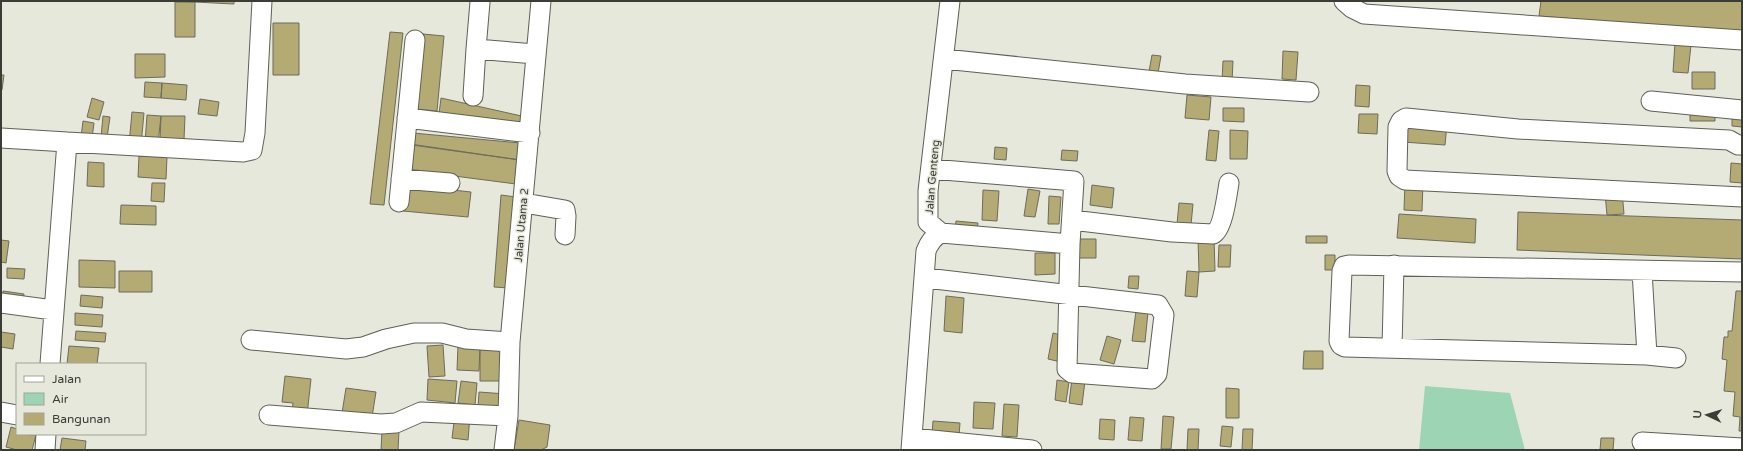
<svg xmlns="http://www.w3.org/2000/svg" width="1743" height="451" font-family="'Varela Round',sans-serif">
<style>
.water{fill:#9dd5b4}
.building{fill:#b4aa74;stroke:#6d6b5e}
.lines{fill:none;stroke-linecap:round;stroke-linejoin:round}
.minor-casing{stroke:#5e6155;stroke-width:21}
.minor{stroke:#fff;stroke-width:19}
.labels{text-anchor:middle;stroke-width:3;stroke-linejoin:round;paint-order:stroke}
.street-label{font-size:11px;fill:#3a3c36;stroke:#e5e8da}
</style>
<rect width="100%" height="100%" fill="#e5e8da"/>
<path class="water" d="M1425,386L1510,393L1525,450H1419Z"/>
<path class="building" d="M175,1H234V4Z
M1541,1H1742V33L1539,16Z
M175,2H195V37H175Z
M273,23H299V75H273Z
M390,32L403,33L384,205L370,204Z
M423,34L444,36L437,111L416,109Z
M1675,43L1691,45L1688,73L1673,72Z
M1283,51L1298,52L1296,80L1282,79Z
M135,54H165V77L135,78Z
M1152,55L1161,56L1157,79L1148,77Z
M1223,61H1233L1232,82H1222Z
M1692,72H1715V89H1692Z
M1,75H4L2,90H1Z
M145,82L162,83L161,98L144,97Z
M162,83L187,85L186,100L161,98Z
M1356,85L1370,86L1369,107L1355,106Z
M1187,95L1211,97L1209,120L1185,118Z
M92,98L104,102L99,120L87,117Z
M441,98L526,117L524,127L439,114Z
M200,99L219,102L217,116L198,114Z
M1223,108H1244V122L1223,121Z
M1690,110H1715V121H1690Z
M132,112L144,113L141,145L129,144Z
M1359,114H1378L1377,134L1358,133Z
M147,115L161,116L158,144L145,143Z
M103,116L110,117L107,138L101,137Z
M161,116H185L184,140H160Z
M1732,116L1742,117V127L1732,126Z
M1405,120L1447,124L1445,145L1403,142Z
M83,121L94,123L92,138L81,137Z
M1209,130L1219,131L1216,161L1206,160Z
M1230,130L1248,131L1247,159H1230Z
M413,133L520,143V160L410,144Z
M412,145L520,160L516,184L408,170Z
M995,147L1007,148L1006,160L994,159Z
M1062,150L1078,151L1077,161L1061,160Z
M139,156L167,157L166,179L138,177Z
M88,162L104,163V187L87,186Z
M1731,163L1742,164V183L1730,182Z
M1405,182L1423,183L1422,211L1404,210Z
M152,183H165L164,202L151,201Z
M406,185L471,192L468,217L403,211Z
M1092,185L1114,188L1112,208L1090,205Z
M1028,189L1040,191L1035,217L1024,216Z
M983,190L999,191L997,221L982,220Z
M1622,191L1624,214L1607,215L1605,193Z
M501,195L516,197L509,288L494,287Z
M1049,196L1061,197L1059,224H1048Z
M1179,203L1193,204L1191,225L1177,224Z
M121,205L156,206V225L120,224Z
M1518,212L1742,220V259L1517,250Z
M1399,214L1476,219L1475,243L1397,238Z
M956,221L978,223L977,232L955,230Z
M1306,236H1327V243H1306Z
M1214,238L1215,271L1199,272L1198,239Z
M1078,239H1096V258H1078Z
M1,240L9,241L6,263L1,262Z
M1219,245H1231L1230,267H1218Z
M1035,253H1055V274L1035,275Z
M1325,255H1335V270H1325Z
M79,260L115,261V288L79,287Z
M7,268L25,269L24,279L7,278Z
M119,271H152V292H119Z
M1187,271L1199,272L1197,297L1185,296Z
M1129,276H1139L1138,289L1128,288Z
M3,291L24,294L23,304L2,302Z
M1736,291H1742V431H1739L1740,417L1733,416L1735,392L1724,391L1727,360L1722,359L1724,337H1728V331H1732Z
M81,295L103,297L102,308L80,306Z
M946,296L964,298L962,333L944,331Z
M1136,311L1148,312L1145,342L1132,341Z
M75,313L103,315L102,327L75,325Z
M76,331L106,333L105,342L75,340Z
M1,332L15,334L13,349L1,347Z
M1053,333L1065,336L1061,362L1048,359Z
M1107,336L1121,340L1114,364L1100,360Z
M443,345L445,376L429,377L427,346Z
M458,345L480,346L479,371L457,370Z
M69,346L99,348L97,364H67Z
M480,346H504V381H480Z
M1304,351H1323V369H1303Z
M285,376L311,379L307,415L292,413L293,403L282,402Z
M428,379L457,381L455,403L427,400Z
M1072,379L1085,381L1082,405L1069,403Z
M1057,380L1069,382L1066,402L1055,400Z
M461,381L477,383L475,405L458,403Z
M346,388L376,392L372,417L342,413Z
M1226,388L1239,389V418H1226Z
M479,392L506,394L505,410L478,408Z
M974,402L995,403L993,429L973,428Z
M1004,404L1019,405L1017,437L1002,436Z
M455,414L470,416L468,440L452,438Z
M1163,416L1174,417L1171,449H1161Z
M1130,417L1144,418L1142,441L1128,440Z
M1100,419L1115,420L1114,440L1099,439Z
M519,420L550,425L547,447L541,450H514Z
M933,421L960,423L959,436L932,434Z
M1222,426L1233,427L1231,447L1220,446Z
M11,427L17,429V434L36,435L32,450H17L6,447Z
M1188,429H1199L1198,450H1187Z
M1243,429H1253L1252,450H1242Z
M382,430L399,431L398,450H381Z
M62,438L86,441L85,450H60Z
M1601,438H1614L1613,450H1600Z"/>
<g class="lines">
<defs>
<path id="minor" d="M1344,1L1352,8L1364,14L1742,40
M480,2L476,49L535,54
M944,59L1185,84L1309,92
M473,96L476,49
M1651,101L1742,110
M407,118L530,133
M1,138L67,142
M1742,145H1738L1729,140L1518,129L1406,118L1401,121L1398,127L1397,171L1399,176L1405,180L1742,197
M401,179L450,183
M399,202L415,40
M524,203L565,210L566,216L565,235
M1072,220L1172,232L1213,234C1223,229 1227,195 1229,183
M941,233L1070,244
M1642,271L1647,355
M926,278L1158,305L1164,315L1157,374L1152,379L1072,373L1067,369L1070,244L1074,181L931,169
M1,303L53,310
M251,340L346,349L363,347L386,339L414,333H442L466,339L510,342
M1392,348L1394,265
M1676,358L1647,355L1345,347L1341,345L1339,341L1342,271L1344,266L1349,265L1742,272
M50,364L67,142L243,152L252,150L255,133L262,1
M1,412L17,415
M269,415L381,424L396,423L421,412L508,416
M912,438L1032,450
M1642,442L1742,448
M45,450L46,434
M504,450L508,416L510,342L541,1
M911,450L926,251C929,243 933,237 941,233L928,222V191L950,1"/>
</defs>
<use href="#minor" class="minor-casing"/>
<use href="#minor" class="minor"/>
</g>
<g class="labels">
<g class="street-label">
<text transform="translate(932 177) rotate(-85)" y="4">Jalan Genteng</text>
<text transform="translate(521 225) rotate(-85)" y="4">Jalan Utama 2</text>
</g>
</g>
<rect width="1743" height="451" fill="none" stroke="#3a3c36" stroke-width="4"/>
<rect x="16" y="363" width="130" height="72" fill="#e5e8da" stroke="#a1a398"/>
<rect x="24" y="376" width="20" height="6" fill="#ffffff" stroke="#a1a398"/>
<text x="52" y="383" font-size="12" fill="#3a3c36">Jalan</text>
<rect x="24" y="393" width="20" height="12" fill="#9dd5b4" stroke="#a1a398"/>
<text x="52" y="403" font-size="12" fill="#3a3c36">Air</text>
<rect x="24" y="413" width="20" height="12" fill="#b4aa74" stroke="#a1a398"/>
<text x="52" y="423" font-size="12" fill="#3a3c36">Bangunan</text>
<g transform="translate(1707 415) rotate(274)" stroke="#e5e8da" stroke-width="3" paint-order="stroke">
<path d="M0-3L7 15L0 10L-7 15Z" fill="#3a3c36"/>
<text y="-6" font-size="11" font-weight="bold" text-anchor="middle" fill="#3a3c36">U</text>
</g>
</svg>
